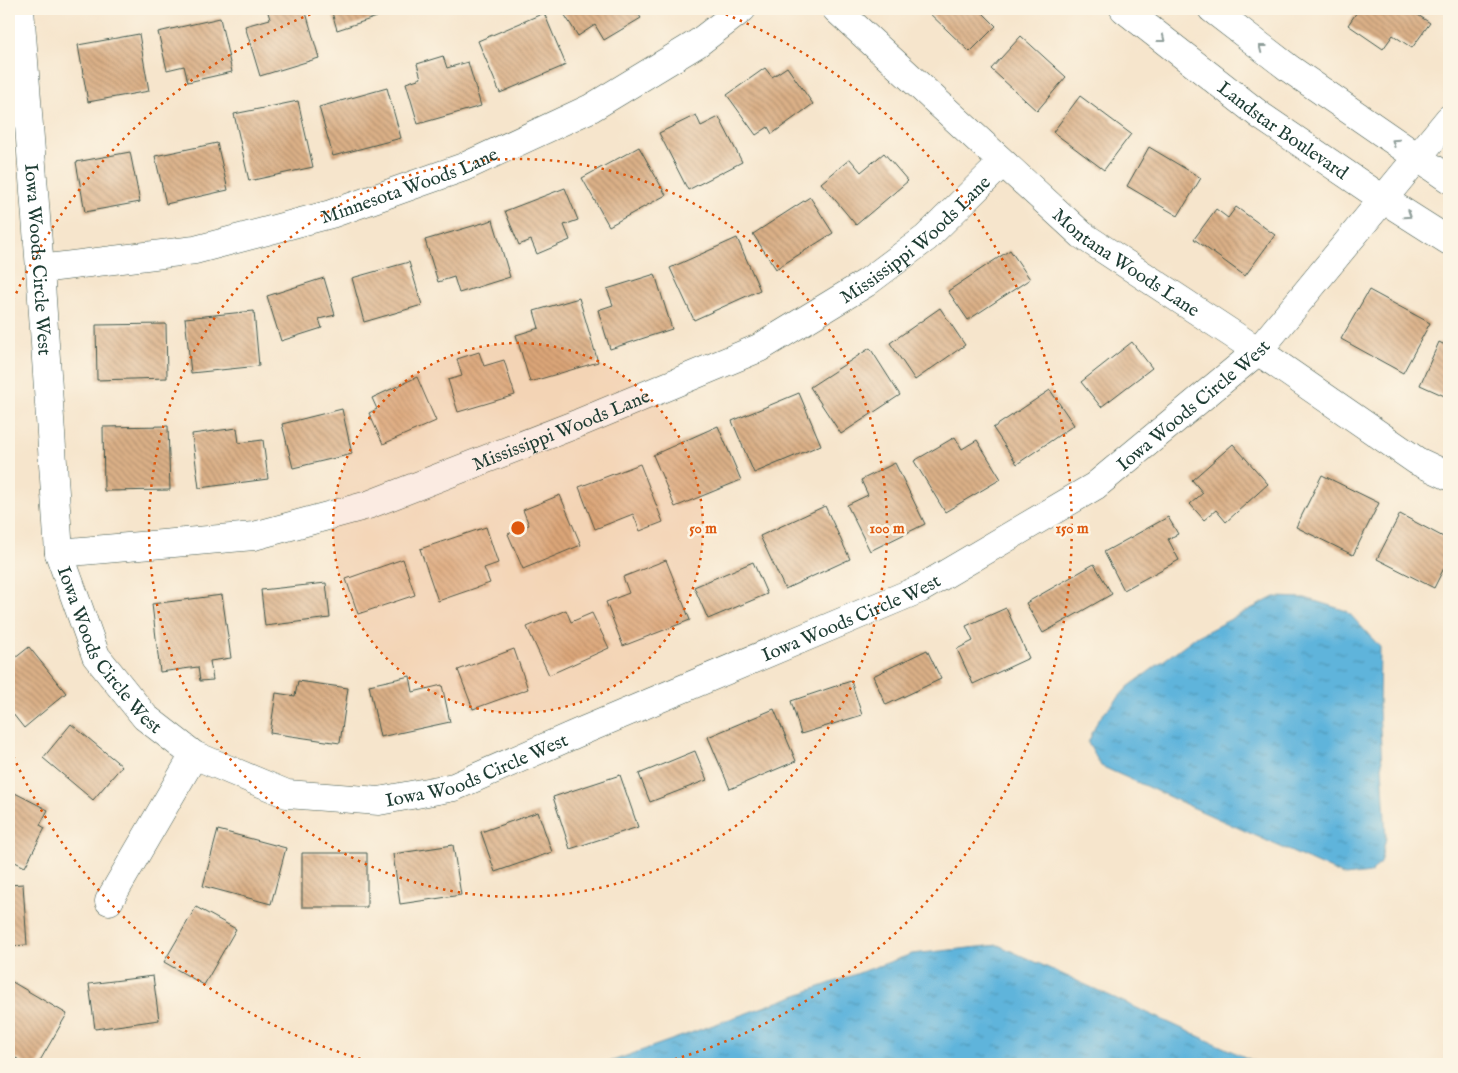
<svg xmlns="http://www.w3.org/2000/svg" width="1458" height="1073" font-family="'IM FELL English',serif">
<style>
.water{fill:url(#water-ripples);stroke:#3f7888}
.building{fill:url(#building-back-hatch)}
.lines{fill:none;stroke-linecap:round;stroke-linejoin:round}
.minor-casing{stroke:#3f564b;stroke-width:29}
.minor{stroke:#fff;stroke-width:28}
.oneway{stroke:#8f9e9a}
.ring{fill:none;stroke:#de580e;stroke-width:2.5;stroke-dasharray:2.5 5}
.labels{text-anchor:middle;stroke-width:5;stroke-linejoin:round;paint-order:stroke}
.street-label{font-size:19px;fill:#1f3d34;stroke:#fcf5e5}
.centre{fill:#de580e;stroke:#fcf5e5;stroke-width:2.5}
.ring-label{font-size:15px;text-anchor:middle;font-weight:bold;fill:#de580e;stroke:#fcf5e5;stroke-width:5;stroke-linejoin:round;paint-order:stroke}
</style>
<defs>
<pattern id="water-ripples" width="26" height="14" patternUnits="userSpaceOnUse" patternTransform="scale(1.25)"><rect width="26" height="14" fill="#5fb4db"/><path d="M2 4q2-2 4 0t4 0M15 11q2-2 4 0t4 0" fill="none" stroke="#4e94b2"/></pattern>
<pattern id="building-back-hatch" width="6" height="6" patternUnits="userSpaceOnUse" patternTransform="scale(1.25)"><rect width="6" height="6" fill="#dbb087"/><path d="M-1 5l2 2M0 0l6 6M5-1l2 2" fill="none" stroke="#b1906f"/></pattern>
</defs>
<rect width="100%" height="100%" fill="#fcf5e5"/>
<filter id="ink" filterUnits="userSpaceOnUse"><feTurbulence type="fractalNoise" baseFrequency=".02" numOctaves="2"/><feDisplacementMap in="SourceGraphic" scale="10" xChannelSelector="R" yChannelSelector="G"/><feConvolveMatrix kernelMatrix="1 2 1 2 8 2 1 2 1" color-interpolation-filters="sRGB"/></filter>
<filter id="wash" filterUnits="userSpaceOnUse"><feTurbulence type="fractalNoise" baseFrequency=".0096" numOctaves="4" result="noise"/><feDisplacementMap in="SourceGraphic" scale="20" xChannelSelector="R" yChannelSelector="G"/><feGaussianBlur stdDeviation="1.12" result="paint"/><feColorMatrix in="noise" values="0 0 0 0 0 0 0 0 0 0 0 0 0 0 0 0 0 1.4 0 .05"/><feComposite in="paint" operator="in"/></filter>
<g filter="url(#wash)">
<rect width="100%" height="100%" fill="#f6e5cc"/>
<path class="water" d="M1274,597L1305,598L1347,611L1380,647L1379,710L1386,838L1380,863L1371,873L1345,876L1101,766L1088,743L1098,720L1128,687L1194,638Z
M998,945L1260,1064H604L912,954Z"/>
<g id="blocks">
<path class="building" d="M267,9H305L319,58L260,76L245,26L270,19Z
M331,9H375L377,17L337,30Z
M561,9H635L641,18L604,40L595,25L578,36Z
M928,9H981L980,10L996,26L970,52L926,10Z
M1359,9H1409L1430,23L1412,48L1393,35L1383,49L1348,25Z
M544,13L566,65L500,93L478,41Z
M220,18L232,72L188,82L184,66L167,70L158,32Z
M139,34L149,91L88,102L78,45Z
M1021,36L1066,77L1037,111L991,69Z
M443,56L447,68L468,62L481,106L418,124L406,83L421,78L417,64Z
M787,67L813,104L772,134L768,127L756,135L727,95L765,68L772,77Z
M387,88L401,138L333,156L319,107Z
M1080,96L1131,134L1104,170L1053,132Z
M298,101L313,167L249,181L234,114Z
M696,115L701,126L719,117L742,162L688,190L659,133Z
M217,143L228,190L166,204L155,156Z
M639,147L666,195L609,226L582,178Z
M1149,147L1201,178L1178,216L1127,186Z
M130,152L140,202L85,212L76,162Z
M884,153L908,181L856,225L821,183L850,159L861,172Z
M565,188L578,220L564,225L570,240L537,254L531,240L519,245L505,211Z
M810,197L833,233L776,269L753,234Z
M1236,207L1275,235L1245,276L1194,239L1216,209L1228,218Z
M493,220L510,277L459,293L454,277L438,282L425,240Z
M737,238L760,290L694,320L670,268Z
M1010,250L1030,279L968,320L948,291Z
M409,262L422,305L364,322L352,278Z
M655,274L672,329L610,349L598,310L613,305L607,289Z
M324,278L335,315L319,319L322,328L281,341L267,296Z
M1369,290L1430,323L1403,373L1341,339Z
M579,298L598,362L530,382L516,335L539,328L534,311Z
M940,308L965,345L915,380L890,343Z
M254,311L259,366L191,373L185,318Z
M166,324L167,378L97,380L96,325Z
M1132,342L1152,368L1101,407L1081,382Z
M1439,342L1449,347V398L1420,385Z
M870,348L900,395L841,434L810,387Z
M479,352L484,366L504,360L515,395L458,412L448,380L462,376L457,359Z
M417,377L436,421L383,444L369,413L377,409L372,398Z
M1050,390L1074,425L1017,464L993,428Z
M799,393L821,445L754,473L732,421Z
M342,409L352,454L293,468L282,424Z
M168,426L170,490L104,491L103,427Z
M718,426L741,480L675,507L653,455Z
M237,428L239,443L263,440L268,479L199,488L192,434Z
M955,437L962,449L977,440L1001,479L945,512L914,461Z
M1233,444L1268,484L1226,522L1216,510L1204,520L1190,504L1203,493L1192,480Z
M895,463L925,524L870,551L847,505L868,495L861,480Z
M640,464L663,522L640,531L633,514L595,529L579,487Z
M1322,475L1379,503L1353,555L1296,527Z
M560,495L581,545L523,569L508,534L529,525L523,510Z
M825,506L850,559L785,589L760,536Z
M1400,514L1449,540V558L1434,588L1377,559Z
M1168,517L1178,534L1168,539L1179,560L1124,590L1104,552Z
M486,527L498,563L484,568L490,583L438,601L420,549Z
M403,559L415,595L358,614L346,579Z
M666,560L690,620L623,646L606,602L629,593L623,577Z
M753,562L767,594L708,619L694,587Z
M1094,564L1112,594L1043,633L1026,603Z
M326,583L330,618L265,626L261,590Z
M222,595L231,658L210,661L213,680L200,681L198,667L160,672L152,604Z
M1006,608L1029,658L973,684L957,649L973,641L966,626Z
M566,610L571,622L592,613L609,648L549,675L527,627Z
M29,647L66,693L24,728L9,709V663Z
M514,649L528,689L473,709L458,670Z
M927,650L941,679L886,705L873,676Z
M410,676L413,692L442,685L450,722L380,737L369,685Z
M298,681L348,688L340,743L270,733L276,693L295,696Z
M851,681L862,715L801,734L791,701Z
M774,709L796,761L730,789L708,737Z
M71,724L122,766L93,800L43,758Z
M695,751L707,780L650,802L639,774Z
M620,775L638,827L570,849L553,797Z
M9,790L48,810L40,825L45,828L25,867L9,859Z
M538,812L552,852L495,872L481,832Z
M218,830L286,848L271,904L203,886Z
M453,845L461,895L400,904L393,854Z
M302,853H367V907H302Z
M23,884L27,945L9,946V885Z
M196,907L236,929L204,985L164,962Z
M153,976L159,1020L95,1029L89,984Z
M9,980L67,1014L38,1064H26L9,1054Z"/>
</g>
</g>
<g filter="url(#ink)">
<use href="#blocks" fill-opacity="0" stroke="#3f564b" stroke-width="1"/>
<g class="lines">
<defs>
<g id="minor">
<path id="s1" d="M20,9L40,269L59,553L96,656L145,717L194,755L287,794L379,801L454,787L580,732L920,589L1095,486L1258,351L1449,119"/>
<path id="s2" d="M836,9L1082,235L1258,351L1417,461L1449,476"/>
<path id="s3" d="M1124,9L1261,116L1383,199L1449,241"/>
<path d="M1212,9L1290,69L1449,179"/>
<path id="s4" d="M40,269L195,250L331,214L464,167L591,108L698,43L742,9"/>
<path id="s5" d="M59,553L254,536L368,505L579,423L759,348L866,283L926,238L1002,163"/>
<path d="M109,901L194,755"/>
</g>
</defs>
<use href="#minor" class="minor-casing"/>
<use href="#minor" class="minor"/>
</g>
<defs><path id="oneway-chevron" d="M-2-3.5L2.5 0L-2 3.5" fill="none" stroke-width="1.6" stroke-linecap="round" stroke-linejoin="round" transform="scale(1.25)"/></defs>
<g class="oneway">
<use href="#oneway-chevron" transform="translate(1162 39) rotate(38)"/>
<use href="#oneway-chevron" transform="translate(1262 48) rotate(-142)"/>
<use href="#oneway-chevron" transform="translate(1395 142) rotate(-145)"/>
<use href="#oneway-chevron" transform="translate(1408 215) rotate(33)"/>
</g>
</g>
<circle cx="518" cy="528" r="185" fill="#de580e" fill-opacity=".12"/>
<g class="ring">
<circle cx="518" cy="528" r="185"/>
<circle cx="518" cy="528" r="369"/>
<path d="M375 1063A554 554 0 0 1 10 749M10 307A554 554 0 0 1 324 9M712 9A554 554 0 0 1 661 1063"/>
</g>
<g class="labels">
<g class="street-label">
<text dy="7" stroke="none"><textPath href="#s3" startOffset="200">Landstar Boulevard</textPath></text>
<text dy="7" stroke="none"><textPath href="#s4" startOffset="380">Minnesota Woods Lane</textPath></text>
<text dy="7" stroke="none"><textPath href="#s5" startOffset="926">Mississippi Woods Lane</textPath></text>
<text dy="7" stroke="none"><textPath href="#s1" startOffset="251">Iowa Woods Circle West</textPath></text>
<text dy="7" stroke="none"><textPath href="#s2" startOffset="386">Montana Woods Lane</textPath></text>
<text dy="7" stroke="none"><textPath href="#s1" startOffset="1901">Iowa Woods Circle West</textPath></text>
<text dy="7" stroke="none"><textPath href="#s5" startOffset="521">Mississippi Woods Lane</textPath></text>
<text dy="7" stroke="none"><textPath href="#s1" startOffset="1496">Iowa Woods Circle West</textPath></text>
<text dy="7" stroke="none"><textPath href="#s1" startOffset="656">Iowa Woods Circle West</textPath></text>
<text dy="7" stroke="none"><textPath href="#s1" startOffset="1091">Iowa Woods Circle West</textPath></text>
</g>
</g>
<circle cx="518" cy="528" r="8" class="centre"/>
<g class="ring-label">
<text x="703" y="533">50 m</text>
<text x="887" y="533">100 m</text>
<text x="1072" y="533">150 m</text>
</g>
<rect width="1458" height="1073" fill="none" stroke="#fcf5e5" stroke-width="30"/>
</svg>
